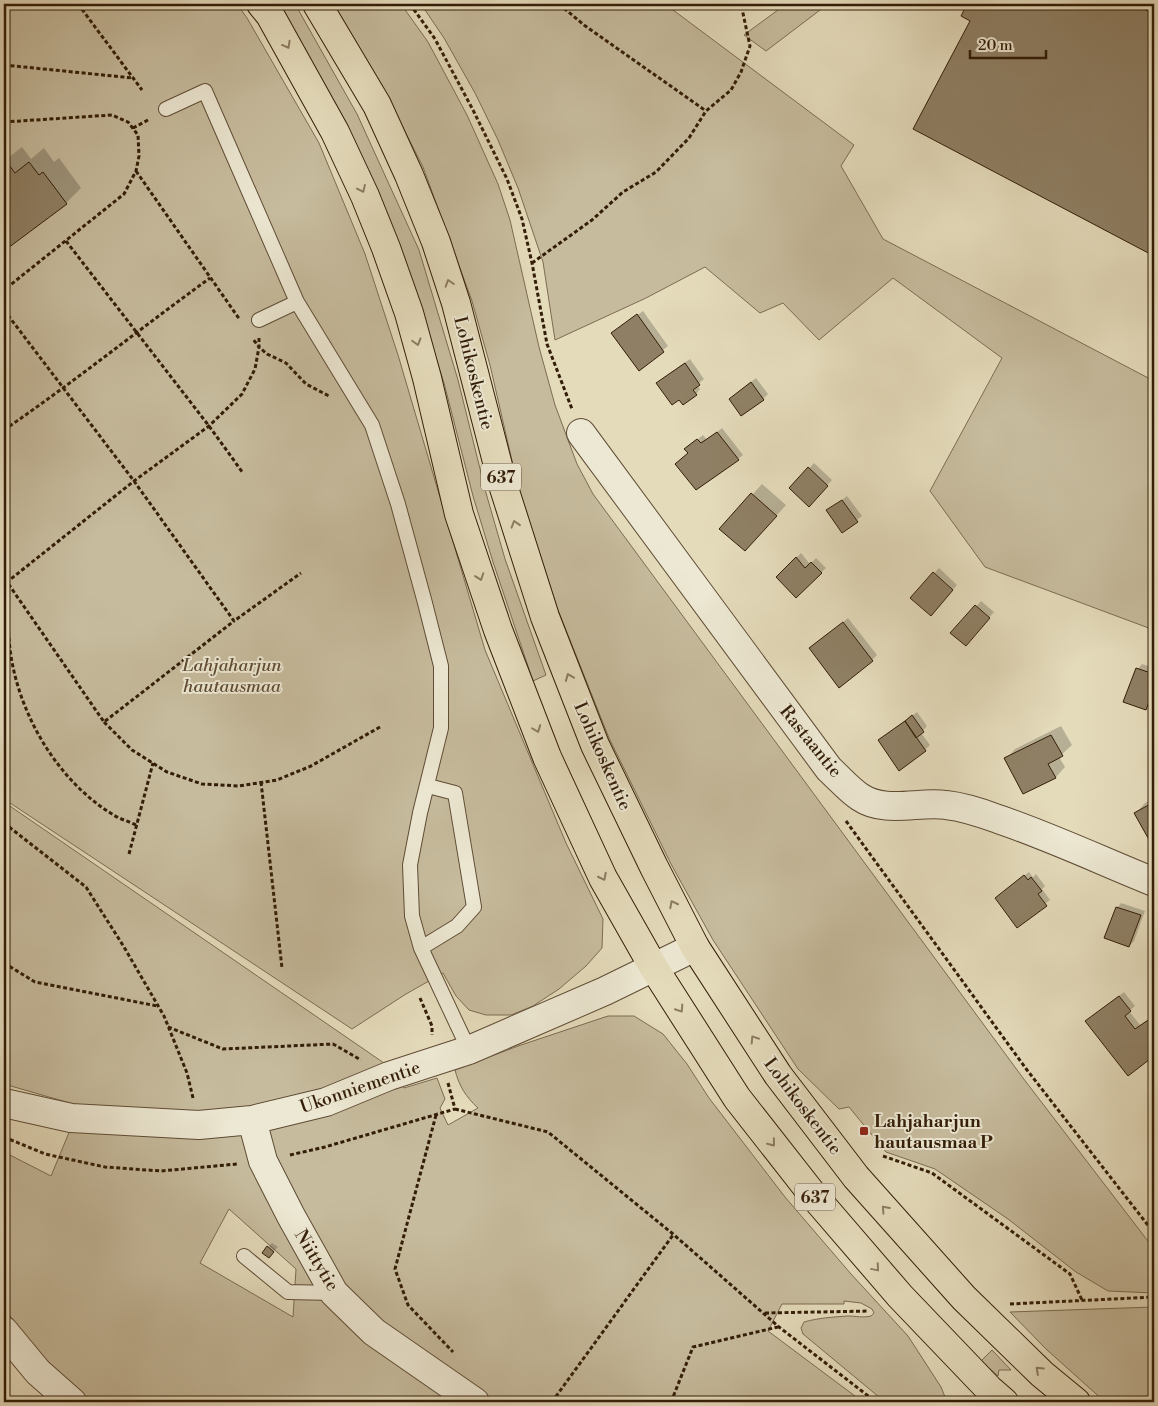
<svg xmlns="http://www.w3.org/2000/svg" width="1158" height="1406" font-family="'Libre Bodoni',serif">
<style>
.green{fill:#c6bb9d;stroke:#7c6c52;fill-rule:evenodd}
.shadow{fill:#0003}
.building{fill:#8f8065;stroke:#331d08}
.lines{fill:none;stroke-linecap:round;stroke-linejoin:round}
.service-casing{stroke:#5f4c35;stroke-width:16}
.minor-casing{stroke:#5f4c35;stroke-width:30}
.primary-casing{stroke:#331d08;stroke-width:30}
.path{stroke:#331d08;stroke-width:3;stroke-dasharray:4 2.5;stroke-linecap:butt}
.service{stroke:#ede8d3;stroke-width:14}
.minor{stroke:#ede8d3;stroke-width:28}
.primary{stroke:#e4dbbb;stroke-width:28}
.oneway{stroke:#8c7c62}
.poi-dot{fill:#8f2418;stroke:#ede8d3;stroke-width:2}
.labels{text-anchor:middle;stroke-width:4;stroke-linejoin:round;paint-order:stroke}
.shield{fill:#ede8d3;stroke:#6b5a45;stroke-width:1}
.shield-label{font-size:16px;font-weight:bold;fill:#331d08}
.street-label{font-size:18px;fill:#331d08;stroke:#ede8d3}
.park-label{font-size:18px;font-style:italic;fill:#5f4c35;stroke:#ede8d3}
.poi-label{font-size:18px;font-weight:bold;fill:#331d08;stroke:#ede8d3;text-anchor:start}
</style>
<rect width="100%" height="100%" fill="#e4dbbb"/>
<filter id="stains"><feTurbulence type="fractalNoise" baseFrequency=".004" numOctaves="4"/><feColorMatrix values="0 0 0 0 .2 0 0 0 0 .09 0 0 0 0 .02 0 0 0 .5 -.17"/></filter>
<radialGradient id="worn" r=".72"><stop offset=".6" stop-color="#630" stop-opacity="0"/><stop offset="1" stop-color="#630" stop-opacity=".3"/></radialGradient>
<path class="green" d="M4,4H237L247,18L319,143L365,254L398,355L485,650L566,843L603,919L602,948L586,966L559,989L533,1006L511,1015H486L469,1010L456,996L443,973L406,994L352,1029L4,799Z
M278,4H295L357,114L419,250L458,380L486,493L505,559L546,675L533,681L493,562L473,496L444,383L402,252L375,185L343,117Z
M333,4H401L428,42L467,115L498,184L510,220L539,347L555,405L577,464L593,494L1023,1078L1154,1249V1293L1108,1291L1076,1272L1008,1219L935,1169L886,1152L849,1107L839,1109L798,1069L713,940L671,864L609,738L558,610L518,487L490,365L472,301L423,167L388,98Z
M421,4H665L854,145L841,166L883,239L1154,381V630L985,567L930,491L1002,358L893,278L819,340L783,303L760,313L705,267L646,298L555,340L543,262L518,188L498,140L475,93L444,38Z
M786,4H828L766,51L744,35Z
M4,802L384,1063L404,1088L437,1078L445,1099L440,1108L448,1125L478,1108C466,1097 459,1086 455,1070L518,1046L608,1016H634L663,1034L687,1064L709,1098L785,1197L851,1274L908,1336L941,1387L947,1402H885L803,1334L801,1328L804,1322C818,1318 833,1317 848,1316C856,1316 863,1318 871,1316L874,1313L872,1309L861,1303L844,1301V1304H782L768,1331L863,1402H91L47,1364L4,1308V1152L51,1176L80,1106L4,1084ZM229,1209L296,1269L293,1317L200,1263Z
M1154,1307V1402H1105L1046,1349L1010,1312Z
M992,1350L1011,1370H999L998,1376L981,1361Z"/>
<path class="shadow" d="M969,4H1154V255L915,128L971,20L963,15Z
M22,147L31,159L44,148L54,162L59,158L81,188L66,203L4,250V161Z
M643,311L668,346L639,369L618,329Z
M690,359L704,379L697,385L700,389L696,394L679,398L663,378Z
M756,378L768,394L763,399H730Z
M722,428L743,455L738,459L689,453L690,445L703,435L707,440Z
M814,463L832,480L809,505L791,488Z
M762,484L786,505L755,540L721,529Z
M847,496L862,516L842,531L827,511Z
M801,553L810,564L816,558L826,568L796,597L777,577Z
M939,568L957,585L935,610L912,598Z
M981,601L994,612L970,640L952,633Z
M848,618L877,655L872,660L811,648Z
M1142,664L1154,668V693L1150,704L1145,709L1138,669Z
M917,712L927,726L921,733L930,745L925,750L884,736Z
M1061,726L1072,745L1059,757L1065,767L1056,777L1024,792L1006,759L1015,749Z
M1154,792V842L1153,843L1136,813L1145,803L1154,798L1152,794Z
M1029,872L1033,877L1036,874L1045,886L1042,889L1050,900L1017,926L996,898Z
M1121,903L1145,911L1134,941L1129,946L1117,908Z
M1124,992L1135,1006L1129,1011L1140,1025L1154,1016V1055L1128,1075L1086,1021Z
M272,1243L278,1247L273,1252L268,1247Z"/>
<path class="building" d="M967,4H1134L1154,14V256L913,129L970,21L961,16Z
M6,161L15,173L29,162L39,175L43,172L67,204L4,251V163Z
M637,314L664,352L639,371L611,333Z
M685,363L700,385L693,390L697,395L683,405L679,400L672,405L656,383Z
M751,382L764,400L741,416L729,399Z
M717,432L739,460L696,490L675,464L688,453L684,449L697,439L701,443Z
M808,467L828,486L809,507L789,488Z
M751,493L777,516L745,551L719,529Z
M842,500L858,522L842,533L826,510Z
M796,557L805,568L811,562L822,573L796,598L776,577Z
M933,572L953,590L931,616L910,598Z
M975,605L990,618L966,646L950,633Z
M843,622L873,661L839,688L809,648Z
M1136,668L1154,674V688L1146,710L1123,702Z
M912,715L924,732L916,738L905,721Z
M905,721L926,751L899,771L878,740Z
M1051,735L1063,756L1048,764L1056,778L1023,794L1004,758Z
M1154,802V844L1152,845L1134,813Z
M1024,875L1028,880L1031,877L1042,891L1038,894L1047,906L1017,928L995,898Z
M1116,907L1141,915L1129,947L1104,938Z
M1119,996L1131,1011L1125,1016L1135,1029L1154,1016V1056L1128,1076L1085,1021Z
M267,1246L274,1252L269,1258L262,1253Z"/>
<g class="lines">
<defs>
<path id="service" d="M166,109L205,91L297,302L372,425L398,504L425,603L441,666V728L420,813L410,865L412,916L421,948L469,1050
M259,320L297,302
M421,948L457,926L474,907L455,793L428,786
M244,1256L288,1292L334,1293"/>
<path id="minor" d="M581,433L829,769C839,778 849,790 860,797C885,814 919,801 946,805C964,807 982,813 998,819C1051,837 1102,861 1154,882
M4,1103L71,1118L199,1125L252,1120L326,1102L389,1076L469,1050L605,991L695,947
M252,1120L263,1161L291,1216L334,1293L374,1332L475,1402
M4,1331L38,1372L72,1402"/>
<path id="primary" d="M261,4L270,15L335,132L365,196L386,248L409,313L427,378L459,514L498,630L547,757L603,878L654,968L737,1098L813,1195L900,1296L989,1389L1004,1402
M317,4L377,105L409,175L436,242L456,303L503,485L545,617L595,745L654,867L695,947L778,1075L856,1177L964,1298L1042,1374L1076,1402"/>
</defs>
<use href="#service" class="service-casing"/>
<use href="#minor" class="minor-casing"/>
<use href="#primary" class="primary-casing"/>
<path class="path" d="M78,4L142,90
M410,4L435,39L473,110L507,179L522,219L532,263L547,344L572,409
M559,4L584,25L706,111
M4,65L133,78
M4,122L112,115L128,122L138,135L139,156L136,171L124,194L4,290
M133,128L150,119
M136,171L240,320
M66,241L209,426L243,473
M532,263L592,220L623,192L656,172L689,138L706,111L731,90L741,72L750,46L741,4
M4,310L134,481L234,621L301,573
M259,338V347L267,354L286,363L306,384L329,396
M4,430C74,382 141,328 210,278
M4,572L7,582L104,722L234,621
M104,722L132,750L167,772L202,784L239,786L277,780L311,766L380,727
M261,782L282,968
M846,821L1027,1070L1154,1233
M4,823L86,887L124,947L164,1016L187,1073L193,1098
M136,825C128,821 119,819 112,814C60,782 23,721 12,662C7,636 8,608 7,582L134,481L209,426L242,394L255,369L259,347L253,339
M129,854L153,763
M4,963L35,982L157,1006
M420,998L432,1026V1035
M168,1027L223,1049L333,1044L361,1060
M448,1083L455,1109
M455,1109L548,1132L673,1234L779,1327L876,1402
M436,1115L395,1269L408,1305L453,1352
M4,1137L45,1154L105,1167L161,1171L237,1164
M290,1155L325,1147L455,1109
M883,1156L932,1173L1070,1274L1082,1300
M1010,1304L1154,1297
M765,1313L869,1311
M552,1402L673,1235
M671,1402L693,1347L778,1327"/>
<use href="#service" class="service"/>
<use href="#minor" class="minor"/>
<use href="#primary" class="primary"/>
</g>
<defs><path id="oneway-chevron" d="M-2-3.5L2.5 0L-2 3.5" fill="none" stroke-width="1.6" stroke-linecap="round" stroke-linejoin="round" transform="scale(1.25)"/></defs>
<g class="oneway">
<use href="#oneway-chevron" transform="translate(287 45) rotate(61)"/>
<use href="#oneway-chevron" transform="translate(362 189) rotate(65)"/>
<use href="#oneway-chevron" transform="translate(449 283) rotate(-108)"/>
<use href="#oneway-chevron" transform="translate(417 342) rotate(74)"/>
<use href="#oneway-chevron" transform="translate(515 524) rotate(-107)"/>
<use href="#oneway-chevron" transform="translate(480 577) rotate(71)"/>
<use href="#oneway-chevron" transform="translate(569 677) rotate(-112)"/>
<use href="#oneway-chevron" transform="translate(537 729) rotate(69)"/>
<use href="#oneway-chevron" transform="translate(603 877) rotate(63)"/>
<use href="#oneway-chevron" transform="translate(673 904) rotate(-117)"/>
<use href="#oneway-chevron" transform="translate(680 1009) rotate(57)"/>
<use href="#oneway-chevron" transform="translate(754 1039) rotate(-123)"/>
<use href="#oneway-chevron" transform="translate(772 1143) rotate(52)"/>
<use href="#oneway-chevron" transform="translate(885 1209) rotate(-132)"/>
<use href="#oneway-chevron" transform="translate(876 1268) rotate(50)"/>
<use href="#oneway-chevron" transform="translate(1039 1370) rotate(-137)"/>
</g>
<rect class="poi-dot" x="859" y="1126" width="10" height="10" rx="2.5"/>
<g class="labels">
<g class="shield">
<rect x="481" y="463.5" width="40" height="27" rx="4"/>
<rect x="795" y="1183.5" width="40" height="27" rx="4"/>
</g>
<g class="shield-label">
<text x="501" y="483">637</text>
<text x="815" y="1203">637</text>
</g>
<g class="street-label">
<text transform="translate(474 373) rotate(76)" y="6">Lohikoskentie</text>
<text transform="translate(811 741) rotate(51)" y="6">Rastaantie</text>
<text transform="translate(603 756) rotate(66)" y="6">Lohikoskentie</text>
<text transform="translate(360 1087) rotate(-19)" y="6">Ukonniementie</text>
<text transform="translate(803 1106) rotate(53)" y="6">Lohikoskentie</text>
<text transform="translate(317 1260) rotate(59)" y="6">Niittytie</text>
</g>
<g class="park-label">
<text x="232" y="671">Lahjaharjun<tspan x="232" dy="21">hautausmaa</tspan></text>
</g>
<g class="poi-label">
<text x="874" y="1127">Lahjaharjun<tspan x="874" dy="21">hautausmaa P</tspan></text>
</g>
</g>
<rect width="1158" height="1406" fill="none" stroke="#e4dbbb" stroke-width="20"/>
<rect x="5" y="5" width="1148" height="1396" fill="none" stroke="#331d08" stroke-width="2.5"/>
<rect x="10" y="10" width="1138" height="1386" fill="none" stroke="#331d08"/>
<path d="M970 50v8h76v-8" fill="none" stroke="#331d08" stroke-width="2.5"/>
<text x="978" y="50" font-size="15" fill="#331d08" stroke="#ede8d3" stroke-width="4" paint-order="stroke">20 m</text>
<rect width="100%" height="100%" filter="url(#stains)"/>
<rect width="100%" height="100%" fill="url(#worn)"/>
</svg>
